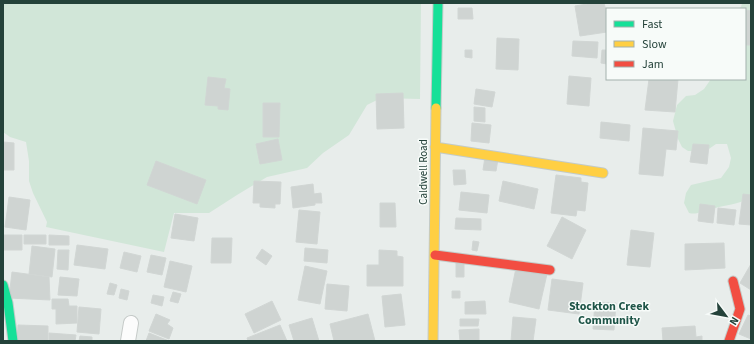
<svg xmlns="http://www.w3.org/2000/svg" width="754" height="344" font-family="'Source Sans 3',sans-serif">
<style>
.green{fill:#d1e6d8}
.building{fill:#cfd4d2;stroke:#d1d6d4}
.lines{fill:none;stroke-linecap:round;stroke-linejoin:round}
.street-casing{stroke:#c5cac8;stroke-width:16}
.fast-casing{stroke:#c3cbc8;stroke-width:11}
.slow-casing{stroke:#c3cbc8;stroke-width:11}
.jam-casing{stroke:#c3cbc8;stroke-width:11}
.street{stroke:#fcfcfc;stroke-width:14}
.fast{stroke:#16e098;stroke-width:9}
.slow{stroke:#ffcf43;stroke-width:9}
.jam{stroke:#f24e42;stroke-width:9}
.labels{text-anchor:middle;stroke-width:3;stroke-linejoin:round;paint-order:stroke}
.street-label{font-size:11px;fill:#24423a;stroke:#f7fbf9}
.neighbourhood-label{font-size:12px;font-weight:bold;fill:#1f5548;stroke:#f7fbf9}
</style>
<rect width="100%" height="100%" fill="#e8edeb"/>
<path class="green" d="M3,3H421L420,99L381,98L367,105L349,135L323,153L307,168L267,177L237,195L209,213H174L164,252L46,227L47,222L33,193L29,181V161L26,142L10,137L3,132Z
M742,3H751V197C738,205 725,205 711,209C703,211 697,215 689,213L684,203L686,193L691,185L721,178L729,167L731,158L727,144H716L706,151H688L682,147L678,139L673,121L677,105L686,96L695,95L704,89L711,79H745V9H738L741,7Z"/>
<path class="building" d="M593,3H604L606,11H607V32L580,36L575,6Z
M458,8H472L473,19H458Z
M745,10L751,11V45H745Z
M497,38L519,39L518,70L496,69Z
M573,41L598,42L597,58L572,56Z
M465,50H472V58L465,57Z
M602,50H607V64L601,63Z
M569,76L591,78L589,106L567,104Z
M208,77L226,79L224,88L230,89L228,110L218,109V106L205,105Z
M649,79H678L675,112L645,110Z
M476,89L495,92L492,107L474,104Z
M403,93L404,128L377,129L376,94Z
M263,103H280L279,137H263Z
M474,107L485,108V122L474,121Z
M601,122L630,125L629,141L600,138Z
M472,123L491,125L489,143L471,141Z
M643,128L678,131L676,150L666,149L663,176L639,174Z
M278,139L282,160L260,164L256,144Z
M3,142L14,143V170H3Z
M693,144L709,145L707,164L690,162Z
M485,157L498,159L496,171L483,170Z
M156,161L206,180L197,204L147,185Z
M453,170H465L466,184L454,185Z
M556,175L581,178V182L588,183L585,211L577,210L576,216L551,213Z
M254,181L281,182L280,204H275V208L260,207V203H253Z
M503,181L538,189L534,209L499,201Z
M313,184L314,194L321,193L322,203H315V205L293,208L291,187Z
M461,192L489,195L487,213L459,210Z
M743,194L751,195V225L739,224Z
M9,197L30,200L26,230L5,227Z
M380,203H395L396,227H380Z
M700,204L715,206L713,223L698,221Z
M718,208L736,210L734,225L717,223Z
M299,210L320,212L317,244L296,242Z
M175,214L198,218L194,241L171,238Z
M562,217L586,230L572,259L547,246Z
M456,218L481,219V230L455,229Z
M631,230L654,233L650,267L627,265Z
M3,235H22V250H3Z
M24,235H46V244H24Z
M49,235L69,236V245H49Z
M212,238H232L231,263H211Z
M473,241L479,242L477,251L472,250Z
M724,243L725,268L685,270V244Z
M77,245L108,249L105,269L74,265Z
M32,246L55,249L52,277L29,274Z
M305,248L328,250L327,263L304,261Z
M262,249L272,256L266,265L256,258Z
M58,250H69L68,270L57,269Z
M379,250L397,251V256L403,257V286H367V265H379Z
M124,252L141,256L137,272L120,268Z
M151,255L166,258L162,275L147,272Z
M170,261L192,266L186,292L164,287Z
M456,262H464V277H456Z
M751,264V290L740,283Z
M305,266L327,271L320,304L298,300Z
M516,268L547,274L539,309L509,302Z
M12,272L49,277L50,300L9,298Z
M60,277L79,279L77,296L58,295Z
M552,279L583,283L579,314L548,310Z
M110,283L117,285L114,295L107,294Z
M327,284L349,286L347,311L325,309Z
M121,289L129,291L127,300L119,298Z
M452,291H460V298H452Z
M173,292L181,294L178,303L170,301Z
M401,294L405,325L385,327L382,296Z
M153,295L164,297L162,306L151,303Z
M52,299H68L69,306H77V323L56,324V309H52Z
M272,301L281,320L254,333L245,314Z
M485,301L486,314H465V302Z
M595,302L616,303L614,330L593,329Z
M79,307L101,309L99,334L77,332Z
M156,314L170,320L167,324L173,328L169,339L149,331Z
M368,314L375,341H334L330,324Z
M748,315L751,316V339L739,334Z
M513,317L536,319L533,341H511Z
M312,318L319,341H294L289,325Z
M460,319H479L478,326H460Z
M18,325L48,326V341H17Z
M280,325L287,341H248L247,338Z
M695,326L696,337L702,336V341H663L662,328Z
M479,329V341H460L459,330Z
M49,333L76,335L75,341H49Z
M149,333L169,341H146Z
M80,336L92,337V341H79Z"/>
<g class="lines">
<defs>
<path id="street" d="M128,341L131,323"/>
<path id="fast" d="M436,108L438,3
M3,285L8,303L13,341"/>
<path id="slow" d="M435,147L603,173
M433,341L436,108"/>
<path id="jam" d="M435,255L550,270
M729,341L740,309L733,281"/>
</defs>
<use href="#street" class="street-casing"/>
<use href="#fast" class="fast-casing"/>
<use href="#slow" class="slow-casing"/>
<use href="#jam" class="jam-casing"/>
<use href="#street" class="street"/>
<use href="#fast" class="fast"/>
<use href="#slow" class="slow"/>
<use href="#jam" class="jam"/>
</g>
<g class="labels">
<g class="street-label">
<text transform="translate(423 172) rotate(-90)" y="4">Caldwell Road</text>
</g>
<g class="neighbourhood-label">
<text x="609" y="310">Stockton Creek<tspan x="609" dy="14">Community</tspan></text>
</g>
</g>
<rect width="754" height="344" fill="none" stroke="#24423a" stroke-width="8"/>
<rect x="606" y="8" width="140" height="72" fill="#f7fbf9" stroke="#a3b1ad"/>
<rect x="614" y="21" width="20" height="6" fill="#16e098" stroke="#a3b1ad"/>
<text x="642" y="28" font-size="12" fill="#24423a">Fast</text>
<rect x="614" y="41" width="20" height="6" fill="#ffcf43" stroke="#a3b1ad"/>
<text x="642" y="48" font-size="12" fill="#24423a">Slow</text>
<rect x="614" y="61" width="20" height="6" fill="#f24e42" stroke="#a3b1ad"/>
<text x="642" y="68" font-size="12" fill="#24423a">Jam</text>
<g transform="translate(726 316) rotate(122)" stroke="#f7fbf9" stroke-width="3" paint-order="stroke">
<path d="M0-3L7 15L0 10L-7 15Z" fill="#24423a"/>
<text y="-6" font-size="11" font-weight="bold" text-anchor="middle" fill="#24423a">N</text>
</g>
</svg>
